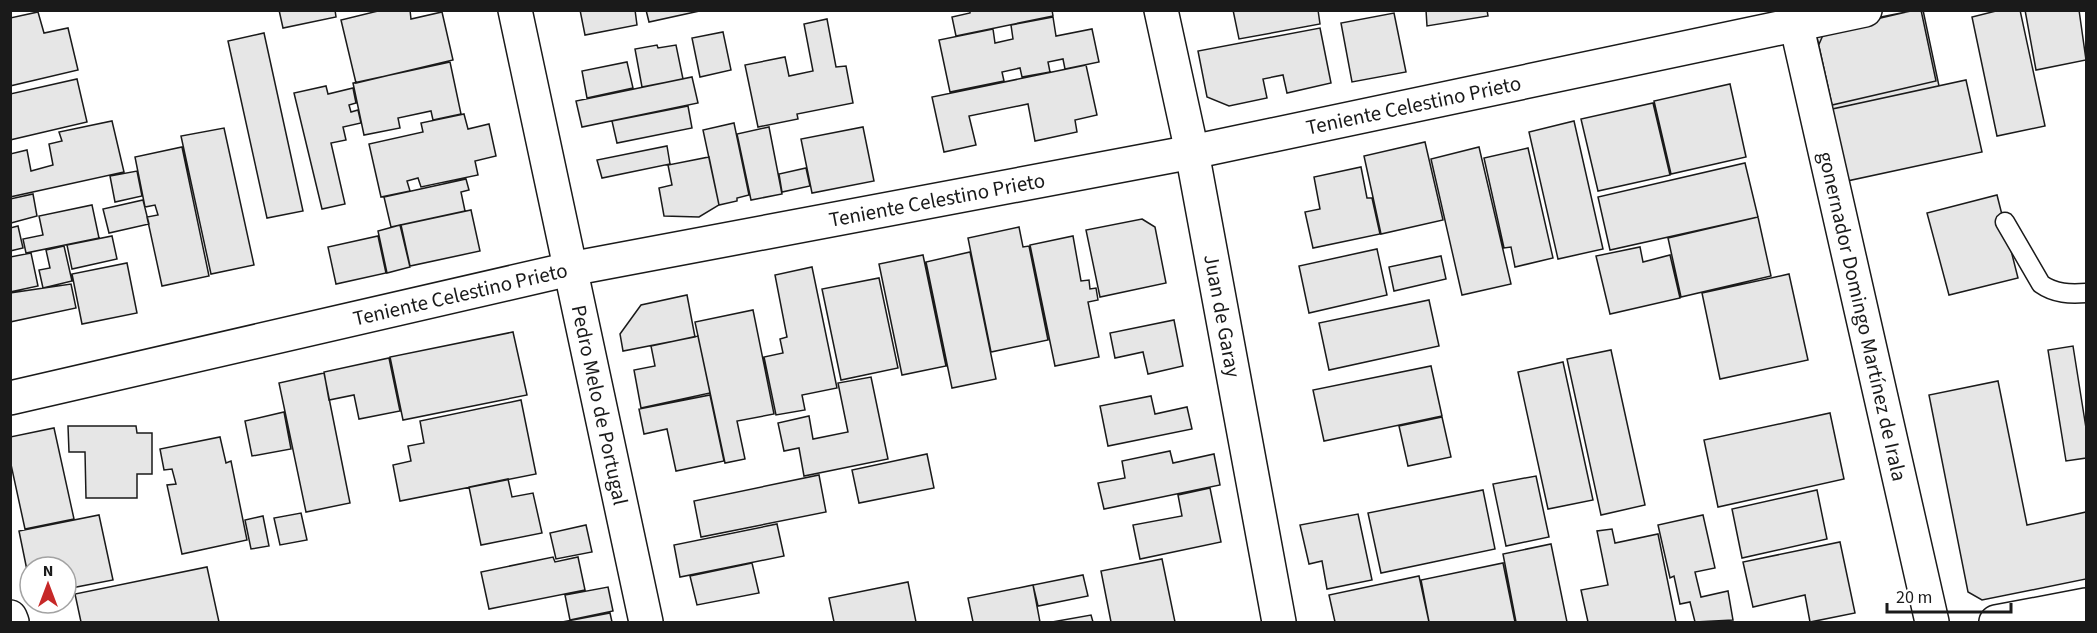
<svg xmlns="http://www.w3.org/2000/svg" width="2097" height="633" font-family="'Source Sans 3',sans-serif">
<style>
.building{fill:#e6e6e6;stroke:#1a1a1a;stroke-width:1.5}
.lines{fill:none;stroke-linecap:round;stroke-linejoin:round}
.service-casing{stroke:#1a1a1a;stroke-width:21}
.minor-casing{stroke:#1a1a1a;stroke-width:36}
.tertiary-casing{stroke:#1a1a1a;stroke-width:36}
.service{stroke:#fff;stroke-width:18}
.minor{stroke:#fff;stroke-width:33}
.tertiary{stroke:#fff;stroke-width:33}
.labels{text-anchor:middle;stroke-width:4.5;stroke-linejoin:round;paint-order:stroke}
.street-label{font-size:21px;fill:#1a1a1a;stroke:#fff}
</style>
<rect width="100%" height="100%" fill="#fff"/>
<path class="building" d="M279,10H335L336,17L283,28Z
M382,10H410L411,19L442,12L453,60L356,83L341,20Z
M580,10H635L637,25L585,35Z
M646,10H704L649,22Z
M970,10H1052L1053,16L956,36L952,17L970,13Z
M1233,10H1318L1320,24L1239,39Z
M1426,10H1487L1488,16L1427,26Z
M1915,10H1921L1936,81L1832,105L1816,33Z
M1916,10H1923L1939,86L1832,109L1817,49L1826,28Z
M2000,10H2020L2045,126L1997,136L1972,17Z
M2025,10H2079L2086,60L2036,70Z
M38,12L44,33L68,28L78,70L10,86V18Z
M1394,13L1406,72L1352,82L1341,23Z
M1053,17L1056,36L1092,29L1099,62L1065,69L1063,59L1048,62L1050,72L1022,77L1020,68L1002,72L1004,81L950,92L939,40L993,29L995,43L1013,39L1011,25Z
M827,19L836,67L846,66L853,103L797,114L798,119L758,127L745,65L785,57L789,76L813,71L804,24Z
M1320,28L1331,83L1287,93L1283,75L1263,79L1267,98L1229,106L1207,97L1198,51Z
M723,32L731,70L700,77L692,38Z
M264,33L303,211L267,218L228,41Z
M657,45L658,48L676,45L683,79L642,87L635,49Z
M450,62L461,114L433,120L431,111L398,118L400,128L364,135L353,83Z
M627,62L633,88L587,98L582,71Z
M1086,65L1097,115L1075,120L1077,132L1035,141L1028,104L969,116L976,145L944,152L932,97Z
M692,77L698,103L582,127L576,101Z
M77,79L87,122L10,140V94Z
M1966,80L1982,152L1847,181L1832,109Z
M1730,84L1746,157L1671,174L1654,101Z
M326,86L328,94L353,88L356,103L349,105L351,112L358,110L361,123L343,127L346,140L331,143L345,204L322,209L294,93Z
M1653,103L1670,175L1598,191L1581,119Z
M688,106L692,128L617,143L612,121Z
M464,114L468,129L489,124L496,156L475,161L478,175L421,187L418,178L407,181L410,191L381,197L369,144L423,132L421,123Z
M112,121L124,172L10,197V154L27,150L31,171L53,165L49,144L62,141L59,132Z
M1574,121L1603,249L1558,259L1529,132Z
M734,123L749,195L737,198V201L719,205L703,130Z
M769,127L782,194L751,200L737,134Z
M863,127L874,181L812,193L801,139Z
M224,128L254,265L211,274L181,136Z
M1425,142L1443,220L1381,234L1364,156Z
M667,146L670,164L602,178L597,160Z
M182,147L209,276L162,286L147,217L158,215L155,205L145,207L135,157Z
M1479,147L1511,284L1462,295L1431,159Z
M1528,148L1553,258L1515,267L1511,247L1504,248L1484,158Z
M709,157L719,205L699,217L664,216L659,188L672,185L668,165Z
M1745,163L1758,217L1610,250L1598,197Z
M1361,167L1367,198H1372L1380,234L1313,248L1305,212L1320,209L1314,177Z
M806,168L810,186L782,192L779,174Z
M137,171L142,196L115,202L110,176Z
M466,179L469,190L461,192L465,211L391,227L384,197Z
M33,194L37,216L11,223L10,199Z
M1997,195L2018,278L1949,295L1927,213Z
M143,200L149,224L109,233L103,209Z
M92,205L99,238L26,253L23,239L43,235L39,216Z
M471,210L480,251L410,266L401,225Z
M1758,217L1771,276L1681,297L1668,238Z
M1142,219L1155,227L1166,283L1100,297L1086,230Z
M400,225L410,267L387,273L378,231Z
M18,226L23,248L10,251V228Z
M1019,227L1023,247L1029,246L1048,340L991,352L968,238Z
M112,236L117,259L72,269L67,245Z
M378,236L386,273L336,284L328,247Z
M1073,236L1081,281L1089,280L1090,289L1096,288L1098,300L1088,302L1099,357L1055,366L1030,245Z
M64,246L72,281L43,288L39,270L50,268L46,250Z
M1640,247L1643,262L1670,255L1680,298L1610,314L1596,256Z
M1377,249L1387,295L1309,313L1299,266Z
M970,252L996,379L952,388L926,262Z
M31,253L38,286L10,292V257Z
M923,255L946,366L902,375L879,264Z
M1441,256L1446,279L1394,291L1389,267Z
M127,263L137,313L82,324L72,274Z
M812,267L837,388L802,395L805,410L776,415L764,357L783,353L780,339L787,337L775,275Z
M1789,274L1808,360L1720,379L1702,293Z
M879,278L898,368L841,380L822,289Z
M71,284L76,308L10,322V293Z
M687,295L695,337L623,351L620,334L641,305Z
M1429,300L1439,346L1329,370L1319,323Z
M753,310L774,414L737,421L745,459L725,463L695,322Z
M1174,320L1183,366L1148,374L1143,352L1115,358L1110,333Z
M513,332L527,395L403,420L390,357Z
M698,336L710,393L641,408L634,370L655,366L651,346Z
M2073,346L2086,428V458L2066,461L2048,350Z
M1611,350L1645,505L1601,515L1567,359Z
M389,358L400,411L359,419L354,395L329,400L324,372Z
M1563,362L1593,500L1548,509L1518,372Z
M1431,366L1442,416L1324,441L1313,390Z
M324,373L350,503L306,512L279,383Z
M871,377L888,459L804,476L799,448L784,451L778,423L809,416L813,439L848,432L838,383Z
M1998,381L2027,525L2086,512V579L1982,600L1968,592L1929,395Z
M710,395L724,461L676,471L667,429L644,434L639,409Z
M1151,396L1155,414L1187,407L1192,429L1108,446L1100,406Z
M521,400L536,474L400,501L393,465L411,461L408,446L424,443L420,421Z
M284,412L291,449L252,456L245,421Z
M1830,413L1844,479L1718,507L1704,440Z
M1442,417L1451,457L1408,466L1399,426Z
M68,426H136L137,433H152V474H137V498H86L85,452H69Z
M54,428L74,519L25,529L10,460V437Z
M220,437L226,463L231,461L247,540L182,554L167,485L176,484L172,469L164,470L160,449Z
M1170,451L1173,463L1214,454L1220,485L1104,509L1098,483L1125,478L1122,461Z
M927,454L934,488L859,503L852,470Z
M819,475L826,512L701,537L694,501Z
M1536,476L1549,537L1506,546L1493,484Z
M508,479L512,497L533,493L542,533L481,545L469,487Z
M1210,488L1221,542L1140,559L1133,525L1182,516L1178,495Z
M1483,490L1495,549L1381,573L1368,513Z
M1817,490L1827,539L1742,558L1732,509Z
M301,513L307,540L280,545L274,518Z
M1358,514L1372,580L1327,589L1322,561L1309,564L1300,525Z
M99,515L113,580L66,589V567H30V585L19,531Z
M1703,515L1715,568L1695,572L1701,597L1728,591L1733,620L1695,622L1690,602L1680,604L1674,576L1670,578L1658,525Z
M263,516L269,546L251,549L245,520Z
M777,524L784,556L680,577L674,545Z
M586,525L592,552L556,559L550,533Z
M1612,529L1615,543L1658,534L1676,622H1588L1581,590L1608,585L1597,531Z
M1840,542L1855,613L1810,622L1805,595L1753,607L1743,562Z
M1551,544L1567,622H1516L1503,554Z
M553,557L555,562L578,557L585,590L489,609L481,572Z
M1162,559L1175,622H1111L1101,571Z
M752,563L759,593L697,605L690,576Z
M1503,563L1515,622H1429L1421,580Z
M207,567L219,622H81L75,594Z
M1083,575L1088,596L1038,606L1033,585Z
M1419,576L1429,622H1335L1329,595Z
M908,582L916,622H834L829,598Z
M1033,585L1040,622H973L968,598Z
M608,587L613,611L570,620L565,595Z
M610,613L612,622H562Z
M1091,615L1093,622H1052Z"/>
<g class="lines">
<defs>
<path id="service" d="M2005,222L2041,284C2055,294 2070,294 2086,293"/>
<g id="minor">
<path id="s1" d="M515,10L646,622"/>
<path id="s2" d="M1161,10L1192,152L1279,622"/>
<path id="s3" d="M1793,10L1932,622"/>
<path id="s4" d="M10,398L570,269L1192,152L1865,10"/>
<path d="M10,617L12,622"/>
</g>
<path id="tertiary" d="M1996,622L2086,605"/>
</defs>
<use href="#service" class="service-casing"/>
<use href="#minor" class="minor-casing"/>
<use href="#tertiary" class="tertiary-casing"/>
<use href="#service" class="service"/>
<use href="#minor" class="minor"/>
<use href="#tertiary" class="tertiary"/>
</g>
<g class="labels">
<g class="street-label">
<text dy="7" stroke="none"><textPath href="#s4" startOffset="1434">Teniente Celestino Prieto</textPath></text>
<text dy="7" stroke="none"><textPath href="#s4" startOffset="948">Teniente Celestino Prieto</textPath></text>
<text dy="7" stroke="none"><textPath href="#s4" startOffset="462">Teniente Celestino Prieto</textPath></text>
<text dy="7" stroke="none"><textPath href="#s2" startOffset="312">Juan de Garay</textPath></text>
<text dy="7" stroke="none"><textPath href="#s3" startOffset="314">gonernador Domingo Martínez de Irala</textPath></text>
<text dy="7" stroke="none"><textPath href="#s1" startOffset="404">Pedro Melo de Portugal</textPath></text>
</g>
</g>
<rect width="2097" height="633" fill="none" stroke="#1a1a1a" stroke-width="24"/>
<g transform="translate(48 585)"><circle r="28" fill="#ffffff" stroke="#a3a3a3" stroke-width="1.5"/>
<path d="M0-4.5L10 22L0 15L-10 22Z" fill="#c62828"/>
<text y="-9" font-size="16" font-weight="bold" text-anchor="middle" fill="#1a1a1a">N</text>
</g>
<path d="M1887 603v9h124v-9" fill="none" stroke="#1a1a1a" stroke-width="3"/>
<text x="1896" y="603" font-size="18" fill="#1a1a1a" stroke="#ffffff" stroke-width="4.5" paint-order="stroke">20 m</text>
</svg>
